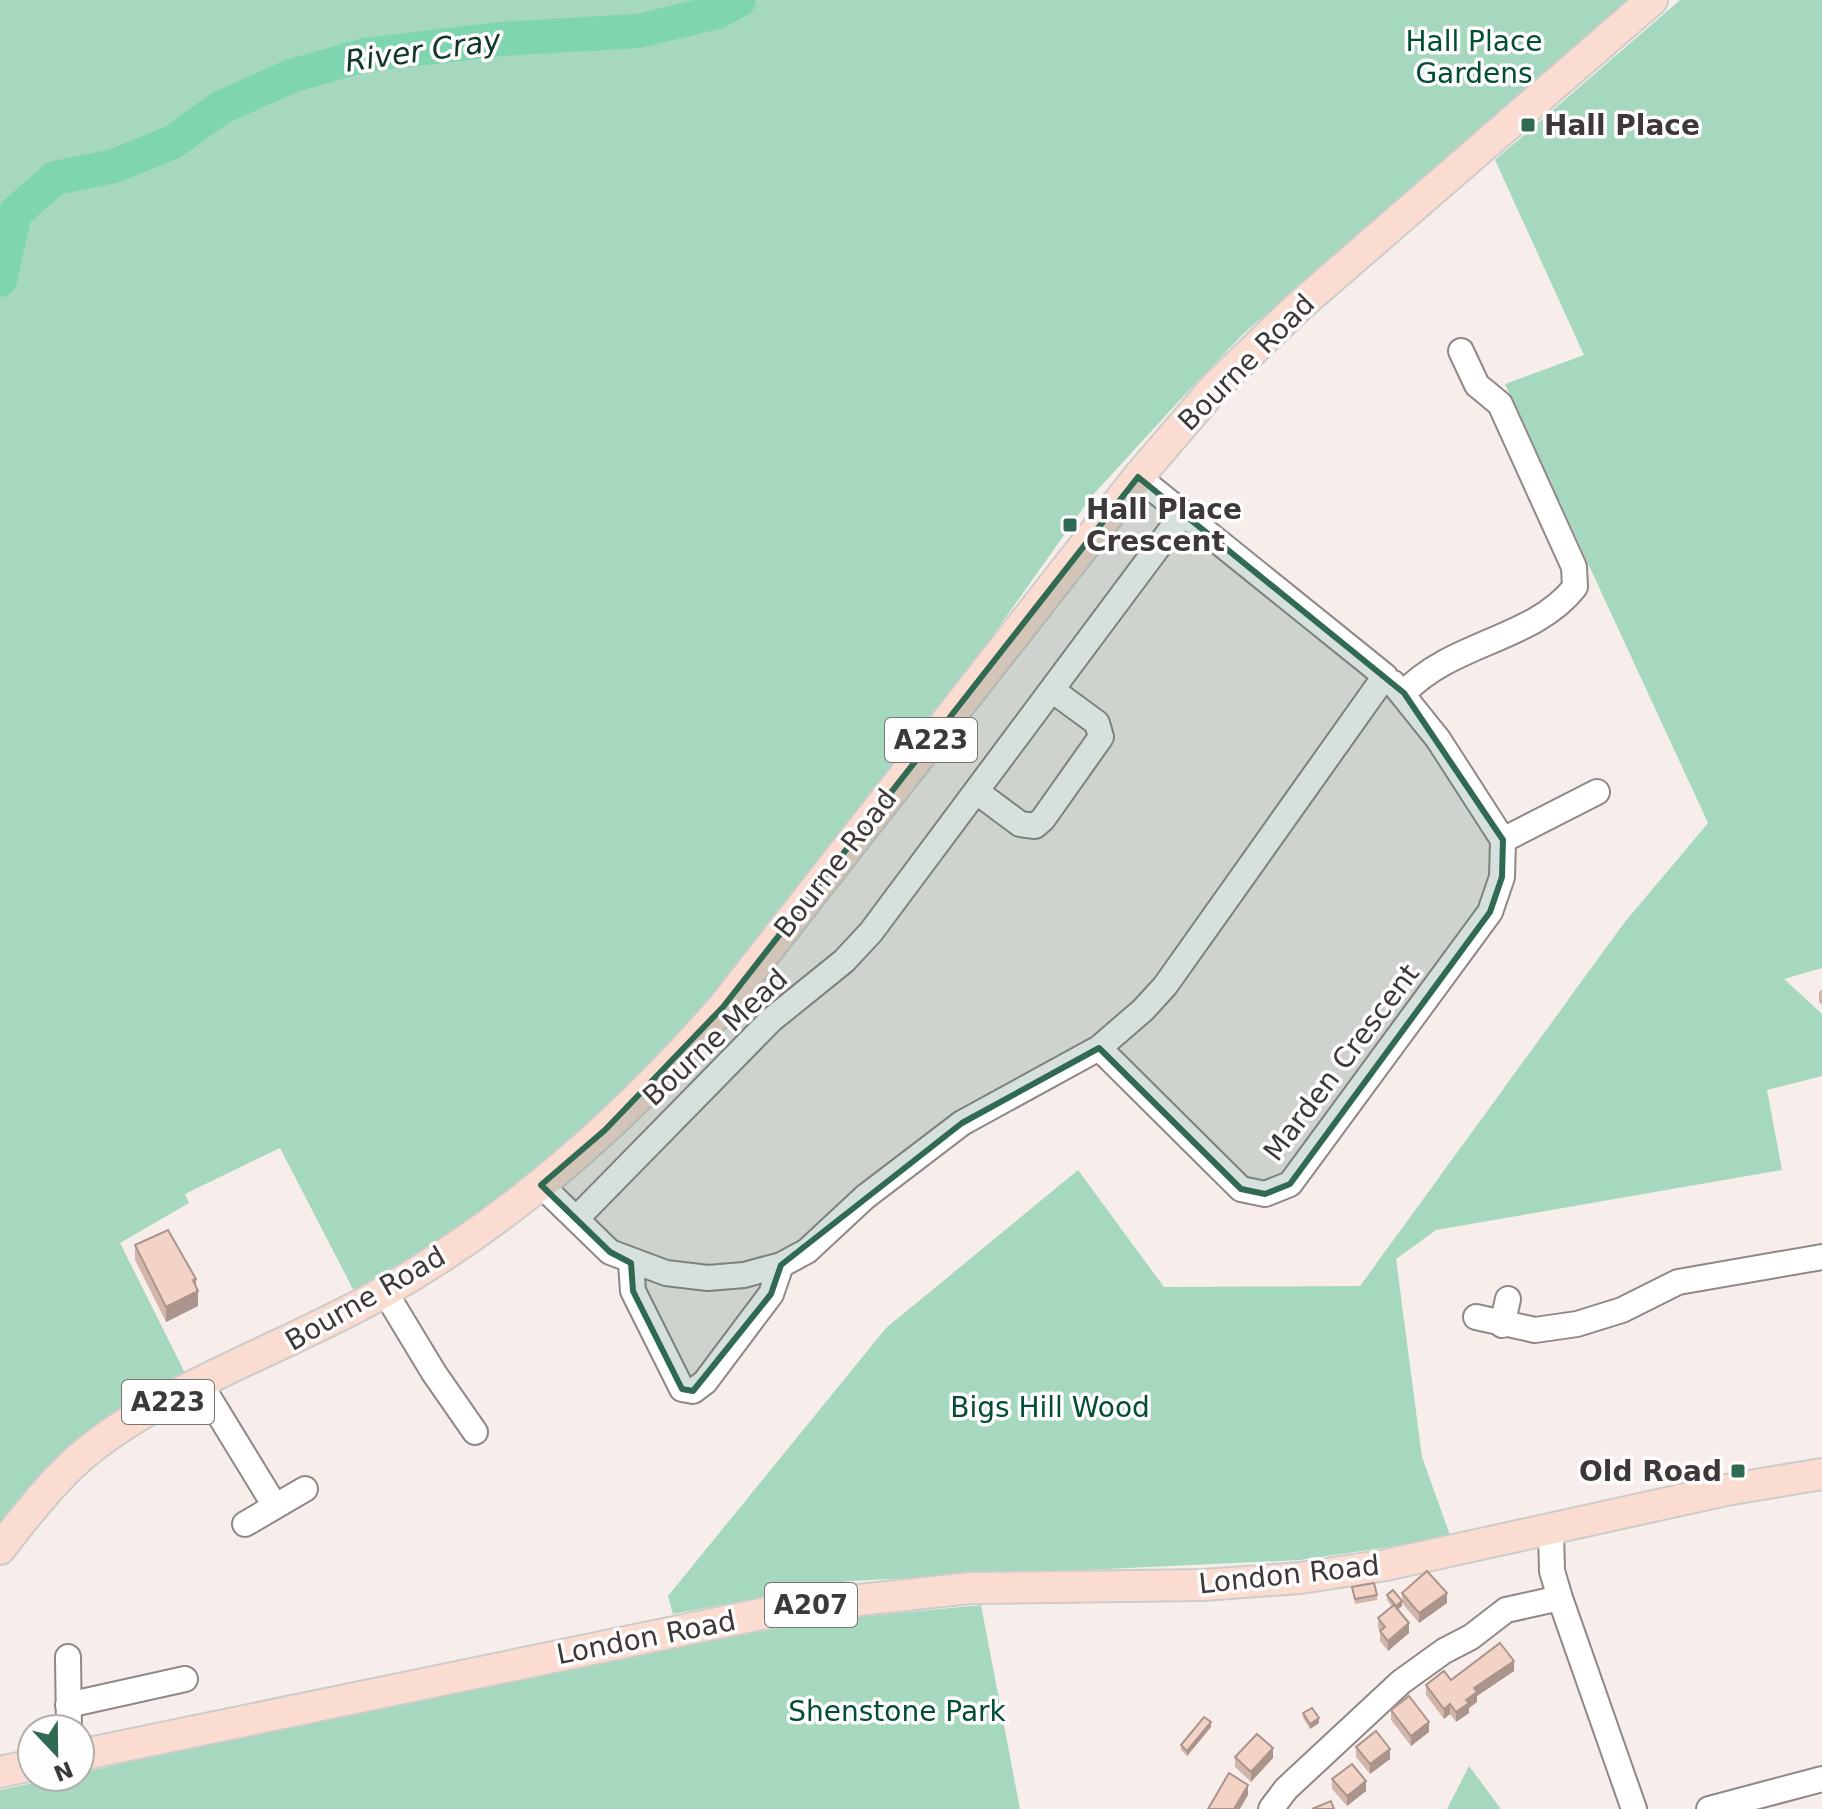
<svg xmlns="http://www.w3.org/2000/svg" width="1822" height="1809" font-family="'DejaVu Sans',sans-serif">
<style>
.green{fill:#a6d8c0}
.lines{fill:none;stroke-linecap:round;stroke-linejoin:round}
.river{stroke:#7fd5b0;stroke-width:34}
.minor-casing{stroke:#908886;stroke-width:28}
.major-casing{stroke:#cccccb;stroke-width:34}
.minor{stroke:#fff;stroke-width:24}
.major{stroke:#fbdcd0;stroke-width:30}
.wall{fill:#d2b5ab}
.shaded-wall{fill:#ab948b}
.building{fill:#f4d3c7;stroke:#ab948b;stroke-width:2}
.marked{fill:#316a53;fill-opacity:0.2;stroke:#316a53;stroke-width:6;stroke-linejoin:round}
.poi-dot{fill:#316a53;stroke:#fffdfd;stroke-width:3}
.labels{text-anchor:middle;stroke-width:7;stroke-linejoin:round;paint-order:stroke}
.shield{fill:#fffdfd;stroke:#767473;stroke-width:2}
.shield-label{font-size:26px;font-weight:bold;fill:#3c3938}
.park-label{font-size:28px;fill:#014d36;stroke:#fffdfd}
.poi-label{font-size:28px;font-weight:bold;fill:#3c3938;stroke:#fffdfd;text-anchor:start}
.street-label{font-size:28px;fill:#3c3938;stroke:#fffdfd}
.water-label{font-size:30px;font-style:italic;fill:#0f3728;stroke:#fffdfd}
</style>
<rect width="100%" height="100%" fill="#f7eeeb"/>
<path class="green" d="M0,0H1634L1242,335L1180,400L1091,497L938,713L692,1023L618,1100L485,1211L356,1295L280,1148L185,1194L189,1203L120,1243L186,1375L0,1527Z
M1680,0H1822V968L1784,979L1822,1014V1076L1767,1090L1782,1170L1436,1230L1396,1259L1422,1457L1451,1538L1300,1560L849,1581L673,1614L668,1596L886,1328L1078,1170L1164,1287L1360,1286L1624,923L1708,823L1505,384L1584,355L1495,160Z
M981,1605L1020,1809H0V1790L61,1777H80V1773L467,1688L815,1621Z
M1469,1766L1501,1809H1447Z"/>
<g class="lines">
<path class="river" d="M0,280L15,213L55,178L114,166L173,142L220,108L291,76L365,55L501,39L638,31L717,12L739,0"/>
<defs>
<path id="minor" d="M1393,683L1438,739L1503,840L1597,792
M1404,693C1451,642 1534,640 1575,587L1574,567L1500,404L1477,385L1461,351
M977,792L1020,824L1035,826L1043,819L1101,737L1097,723L1052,690
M1099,1048L1241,1189L1265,1194L1290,1184L1490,912L1502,877L1503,840
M541,1185L610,1252L666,1273L708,1278L744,1275L781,1265L807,1251L865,1197L962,1123L1099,1048L1143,1010L1165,986L1385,676L1138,477
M576,1219L771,1020L844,961L871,932L1182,515
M631,1263L633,1291L682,1389L693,1391L705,1382L771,1294L781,1265
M385,1292L434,1373L475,1432
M1476,1317L1535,1330L1577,1324L1622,1310L1678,1282L1822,1257
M1502,1325L1508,1299
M201,1385L275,1506
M245,1524L305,1489
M1551,1531L1552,1571L1560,1598L1634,1809
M68,1657L69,1729
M68,1705L185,1679
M1271,1809L1286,1789L1401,1682L1444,1651L1471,1637L1506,1610L1560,1598
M1709,1809L1822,1779"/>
<path id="major" d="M0,1549C22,1520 48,1487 75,1462C153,1391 289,1347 382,1293C513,1219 625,1119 723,1007L1138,477L1216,386L1298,307L1652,0
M80,1755L795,1607L970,1588L1203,1585L1300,1578L1386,1565L1726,1490L1822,1474
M0,1772L32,1765"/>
</defs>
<use href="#minor" class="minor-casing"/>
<use href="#major" class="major-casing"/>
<use href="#minor" class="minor"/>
<use href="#major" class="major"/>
</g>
<path class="wall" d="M1822,989V1005L1819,1002V992Z
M135,1245L196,1286L198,1306L166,1322L135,1260Z
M1352,1587L1377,1595V1600L1355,1604Z
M1402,1593L1447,1603L1419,1623L1402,1603Z
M1387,1595L1402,1606L1398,1609L1409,1633L1388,1651L1380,1641V1631L1378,1628V1618L1392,1606L1387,1600Z
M1514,1671L1477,1696V1702L1469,1708V1713L1456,1722L1450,1714L1444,1719L1426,1695V1685L1451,1680Z
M1391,1710L1429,1732L1411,1746L1391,1720Z
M1303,1713L1319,1723L1310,1729L1303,1718Z
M1211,1727L1187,1756L1181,1750V1745Z
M1356,1747L1390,1759L1370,1774L1356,1757Z
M1235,1757L1273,1758L1251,1782L1235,1767Z
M1332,1779L1366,1791L1347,1806L1332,1789Z"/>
<path class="shaded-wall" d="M196,1279V1292L198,1291V1306L166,1322V1307Z
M1447,1593V1603L1419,1623V1613Z
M1402,1601V1606L1396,1611V1606Z
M1409,1623V1633L1388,1651V1641Z
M1514,1661V1671L1477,1696V1702L1469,1708V1713L1456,1722V1712L1474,1688Z
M1450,1704V1714L1444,1719V1709Z
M1319,1718V1723L1310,1729V1724Z
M1211,1722V1727L1187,1756V1751Z
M1429,1722V1732L1411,1746V1736Z
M1273,1748V1758L1251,1782V1772Z
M1390,1749V1759L1370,1774V1764Z
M1366,1781V1791L1347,1806V1796Z
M1248,1785V1795L1240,1809H1234Z"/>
<path class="building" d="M168,1230L196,1279L193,1280L198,1291L166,1307L135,1245Z
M1427,1571L1447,1593L1419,1613L1402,1593Z
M1374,1583L1377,1595L1355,1599L1352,1587Z
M1393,1590L1402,1601L1396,1606L1387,1595Z
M1394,1605L1409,1623L1388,1641L1380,1631L1385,1627L1378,1618Z
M1500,1643L1514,1661L1474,1688L1477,1692L1466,1700L1469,1703L1456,1712L1450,1704L1444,1709L1426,1685L1444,1671L1451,1680Z
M1409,1696L1429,1722L1411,1736L1391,1710Z
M1312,1708L1319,1718L1310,1724L1303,1713Z
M1204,1717L1211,1722L1187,1751L1181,1745Z
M1376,1731L1390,1749L1370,1764L1356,1747Z
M1257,1734L1273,1748L1251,1772L1235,1757Z
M1352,1764L1366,1781L1347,1796L1332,1779Z
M1229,1773L1248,1785L1234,1809H1208Z
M1331,1801L1334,1809H1312Z"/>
<path class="marked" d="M1138,477L1404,693L1503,840L1502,877L1490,912L1290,1184L1265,1194L1241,1189L1099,1048L962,1123L781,1265L771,1294L693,1391L682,1389L633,1291L631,1263L610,1252L541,1185L605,1130L723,1007Z"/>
<g class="poi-dot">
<rect x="1520" y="117" width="16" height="16" rx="4"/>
<rect x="1062" y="517" width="16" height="16" rx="4"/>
<rect x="1730" y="1463" width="16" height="16" rx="4"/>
</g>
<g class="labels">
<g class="shield">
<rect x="885" y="718" width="92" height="44" rx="6"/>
<rect x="122" y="1380" width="92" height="44" rx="6"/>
<rect x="765" y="1583" width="92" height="44" rx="6"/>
</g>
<g class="shield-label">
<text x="931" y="749">A223</text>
<text x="168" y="1411">A223</text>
<text x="811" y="1614">A207</text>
</g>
<g class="park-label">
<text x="1474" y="51">Hall Place<tspan x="1474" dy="32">Gardens</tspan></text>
<text x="1050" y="1417">Bigs Hill Wood</text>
<text x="897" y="1721">Shenstone Park</text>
</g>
<g class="poi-label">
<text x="1544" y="135">Hall Place</text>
<text x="1086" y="519">Hall Place<tspan x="1086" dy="32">Crescent</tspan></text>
<text x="1722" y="1481" text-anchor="end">Old Road</text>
</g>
<g class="street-label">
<text transform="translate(1246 362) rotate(-45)" y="10">Bourne Road</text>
<text transform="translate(835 863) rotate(-52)" y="10">Bourne Road</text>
<text transform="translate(715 1037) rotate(-43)" y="10">Bourne Mead</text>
<text transform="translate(1341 1062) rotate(-53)" y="10">Marden Crescent</text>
<text transform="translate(365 1298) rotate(-30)" y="10">Bourne Road</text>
<text transform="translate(1289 1574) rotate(-6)" y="10">London Road</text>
<text transform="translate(646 1637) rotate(-11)" y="10">London Road</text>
</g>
<g class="water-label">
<text transform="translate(423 51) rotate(-8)" y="10">River Cray</text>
</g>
</g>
<g transform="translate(56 1753) rotate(158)"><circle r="38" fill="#fffdfd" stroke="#b1afae" stroke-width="2"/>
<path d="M0-6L14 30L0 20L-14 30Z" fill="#316a53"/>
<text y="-12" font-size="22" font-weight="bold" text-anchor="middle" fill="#3c3938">N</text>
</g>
</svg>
